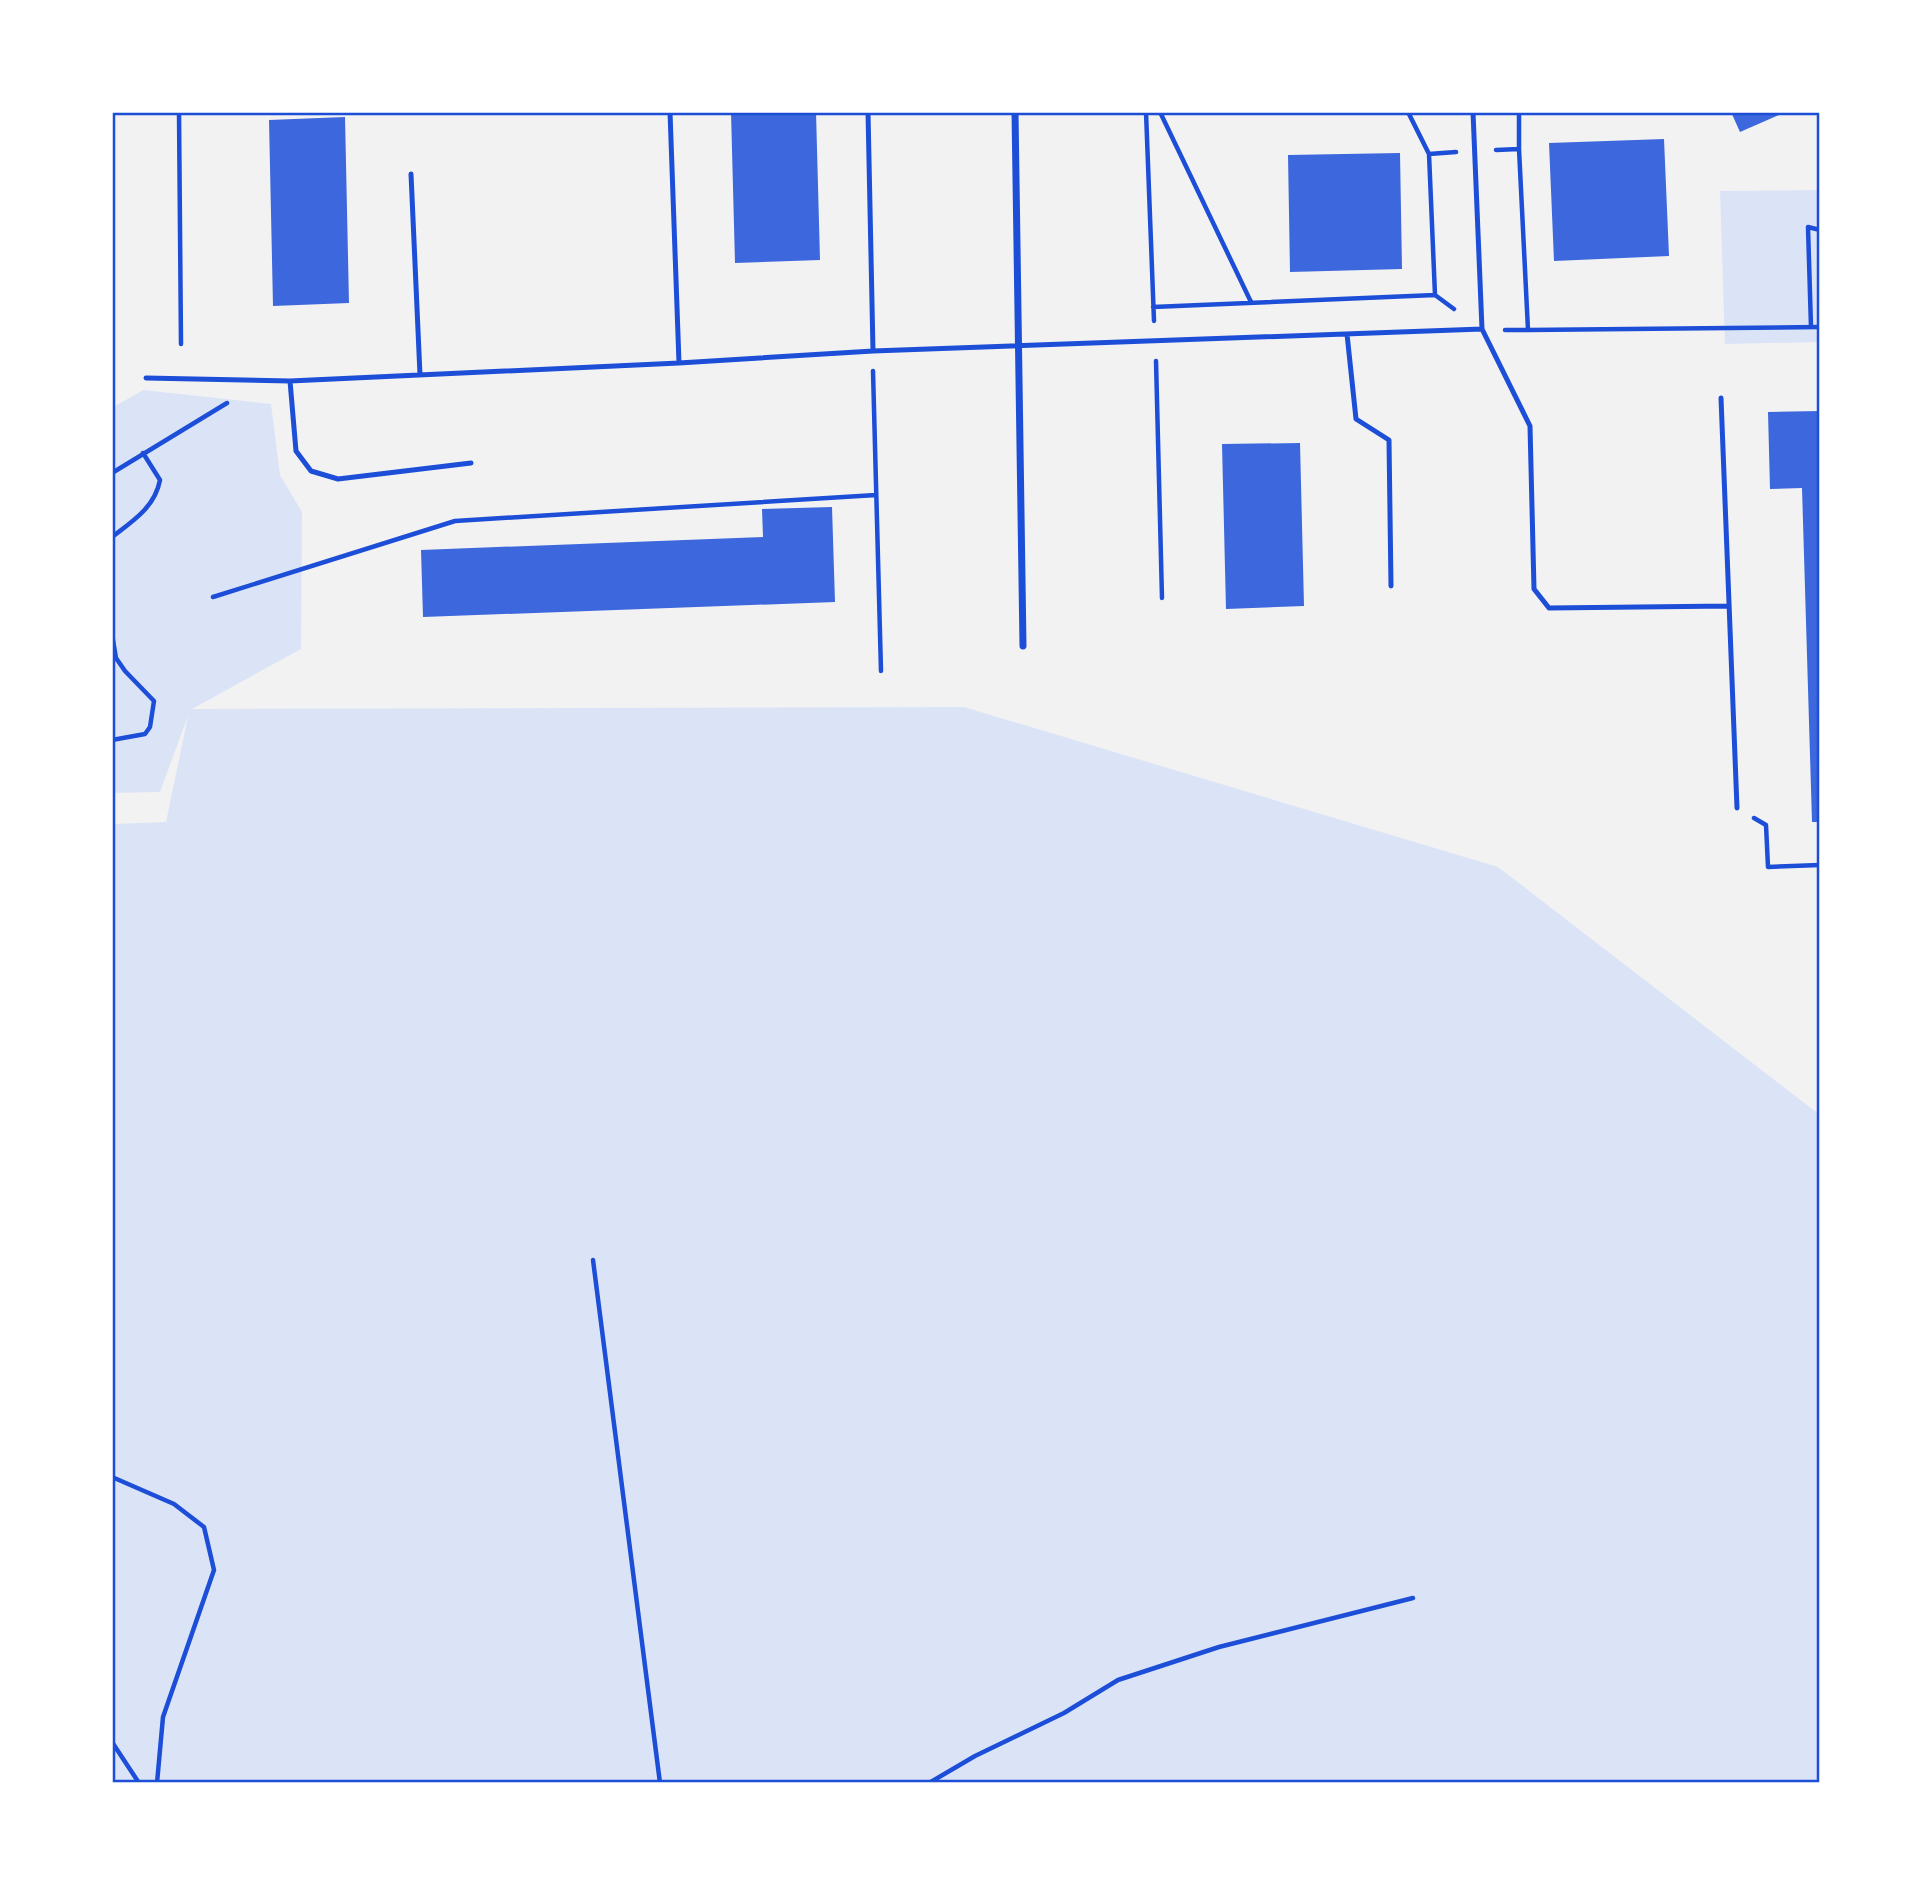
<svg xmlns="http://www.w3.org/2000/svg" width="1932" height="1895" font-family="'DejaVu Sans',sans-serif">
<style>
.green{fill:#dbe4f7}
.building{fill:#3d67dc}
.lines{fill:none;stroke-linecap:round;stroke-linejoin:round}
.path{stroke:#1d4ed8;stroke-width:4.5}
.service{stroke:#1d4ed8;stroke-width:5}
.minor{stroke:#1d4ed8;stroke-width:7}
.neatline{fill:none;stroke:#1d4ed8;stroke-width:2.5}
</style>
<rect width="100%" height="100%" fill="#f2f2f2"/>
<path class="green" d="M1820,190V342L1725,344L1720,191Z
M143,390L271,404L280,475L302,512L301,649L192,709L964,707L1498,867L1820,1115V1783H112V824L166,822L188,716L160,792L112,793V408Z"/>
<path class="building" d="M731,112H816L820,260L735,263Z
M1731,112H1786L1740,132Z
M345,117L349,303L273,306L269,120Z
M1664,139L1669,256L1554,261L1549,143Z
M1400,153L1402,269L1290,272L1288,155Z
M1820,411V822H1812L1802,488L1770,489L1768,412Z
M1300,443L1304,606L1226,609L1222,444Z
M832,507L835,602L423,617L421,550L763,537L762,509Z"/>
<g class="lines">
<path class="path" d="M179,112L181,344
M1146,112L1154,321
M1160,112L1251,302
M1408,112L1429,154L1435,295
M1519,112V149L1528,330L1820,327
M1496,150L1519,149
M1429,154L1456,152
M1153,307L1435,295L1454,309
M1811,327L1808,227L1820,230
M1505,330H1528
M1156,361L1162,598
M873,371L881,671
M112,473L227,403
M112,537C133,521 155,507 160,480L143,453
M213,597L455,521L876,495
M112,634L116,658L125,671L154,701L150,727L145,734L112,740
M1754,818L1766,825L1768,867L1820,865
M593,1260L660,1783
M112,1477L174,1504L204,1527L214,1570L163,1717L157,1783
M112,1742L139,1783
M929,1783L975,1756L1064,1713L1118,1680L1219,1647L1413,1598"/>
<path class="service" d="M670,112L679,363
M868,112L873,351
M1473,112L1482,329
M411,174L420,375
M1347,334L1356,419L1389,440L1391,586
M146,378L290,381L679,363L873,351L1482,329L1530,426L1534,589L1549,608L1729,606
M290,381L296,451L311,471L338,479L471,463
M1721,398L1737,808"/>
<path class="minor" d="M1015,112L1023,646"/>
</g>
<rect width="1932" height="1895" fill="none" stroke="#ffffff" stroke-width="228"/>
<rect x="114" y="114" width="1704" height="1667" class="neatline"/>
</svg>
